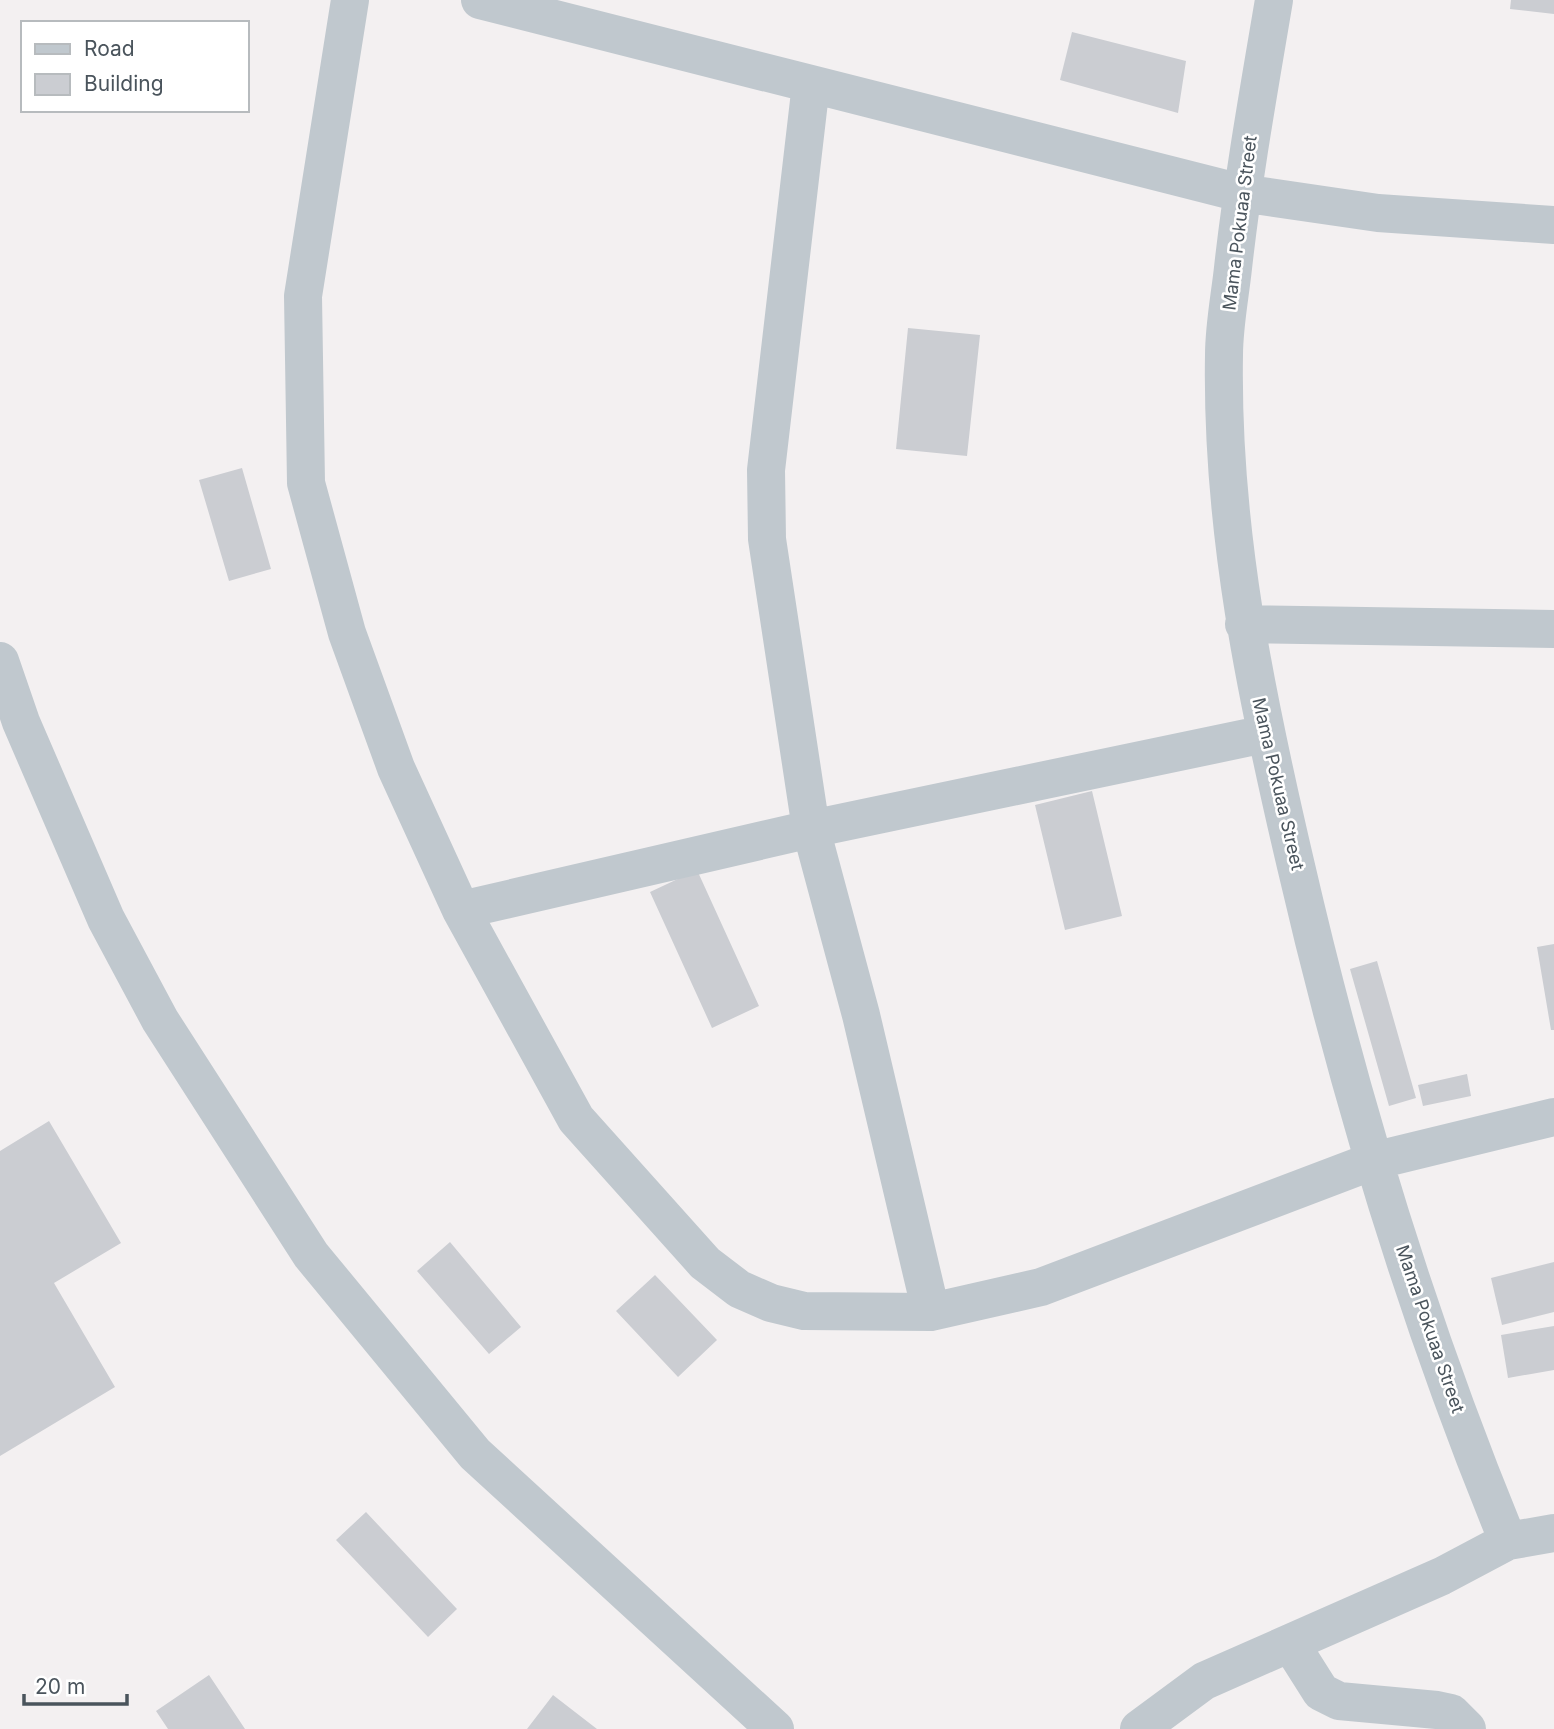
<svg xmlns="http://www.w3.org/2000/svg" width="1554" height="1729" font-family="Inter,sans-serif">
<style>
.building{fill:#cbcdd2}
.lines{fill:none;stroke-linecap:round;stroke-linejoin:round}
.minor{stroke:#c0c8ce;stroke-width:38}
.labels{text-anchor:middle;stroke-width:5;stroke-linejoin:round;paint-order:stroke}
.street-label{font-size:18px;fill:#4a545c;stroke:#fff}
</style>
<rect width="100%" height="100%" fill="#f3f0f1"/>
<path class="building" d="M1511,0H1554V14L1510,9Z
M1072,32L1186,61L1178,113L1060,80Z
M908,328L980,335L967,456L896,449Z
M242,468L271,569L229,581L199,480Z
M1092,791L1122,916L1065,930L1035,805Z
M697,870L759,1006L712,1028L650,892Z
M1554,944V1030H1551L1537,947Z
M1377,961L1416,1098L1389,1106L1350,969Z
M1467,1074L1471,1096L1423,1106L1418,1085Z
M49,1121L121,1243L54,1283L115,1387L0,1456V1151Z
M450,1242L521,1327L489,1354L417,1271Z
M1554,1262V1312L1502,1325L1491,1278Z
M655,1275L717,1340L678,1377L616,1311Z
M1554,1326V1370L1508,1378L1501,1335Z
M366,1512L457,1609L428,1637L336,1540Z
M209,1675L245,1729H168L156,1711Z
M553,1695L597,1729H527Z"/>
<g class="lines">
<path class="minor" d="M350,0L303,296L306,483L347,633L396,768L461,910L576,1119L705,1263L739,1289L771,1303L804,1311L931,1312L1041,1287L1373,1161L1554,1117
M480,0L1241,193L1378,213L1554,225
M1274,0C1259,89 1243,178 1233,268C1230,296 1224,326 1224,355C1221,529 1256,696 1296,866C1349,1095 1418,1323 1508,1541
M811,84L766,470L767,539L811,829L861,1015L931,1312
M1244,624L1554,629
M0,661L21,722L106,919L160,1020L311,1255L475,1454L775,1729
M461,910L811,829L1265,734
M1290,1643L1321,1692L1339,1701L1437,1710L1451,1713L1467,1729
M1139,1729L1204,1681L1442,1576L1508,1541L1554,1533"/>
</g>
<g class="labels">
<g class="street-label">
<text transform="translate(1240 223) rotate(-83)" y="6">Mama Pokuaa Street</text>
<text transform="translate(1278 784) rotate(77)" y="6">Mama Pokuaa Street</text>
<text transform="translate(1430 1329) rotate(71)" y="6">Mama Pokuaa Street</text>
</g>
</g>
<rect x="21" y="21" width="228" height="91" fill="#ffffff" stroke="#b7bbbe" stroke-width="2"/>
<rect x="35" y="44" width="35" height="10" fill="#c0c8ce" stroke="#b7bbbe" stroke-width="2"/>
<text x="84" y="56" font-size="21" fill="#4a545c">Road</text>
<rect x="35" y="74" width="35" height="21" fill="#cbcdd2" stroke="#b7bbbe" stroke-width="2"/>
<text x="84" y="91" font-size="21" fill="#4a545c">Building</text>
<path d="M24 1694v10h103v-10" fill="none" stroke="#4a545c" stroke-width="3.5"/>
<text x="35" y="1694" font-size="21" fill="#4a545c" stroke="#ffffff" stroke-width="5" paint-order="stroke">20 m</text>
</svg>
